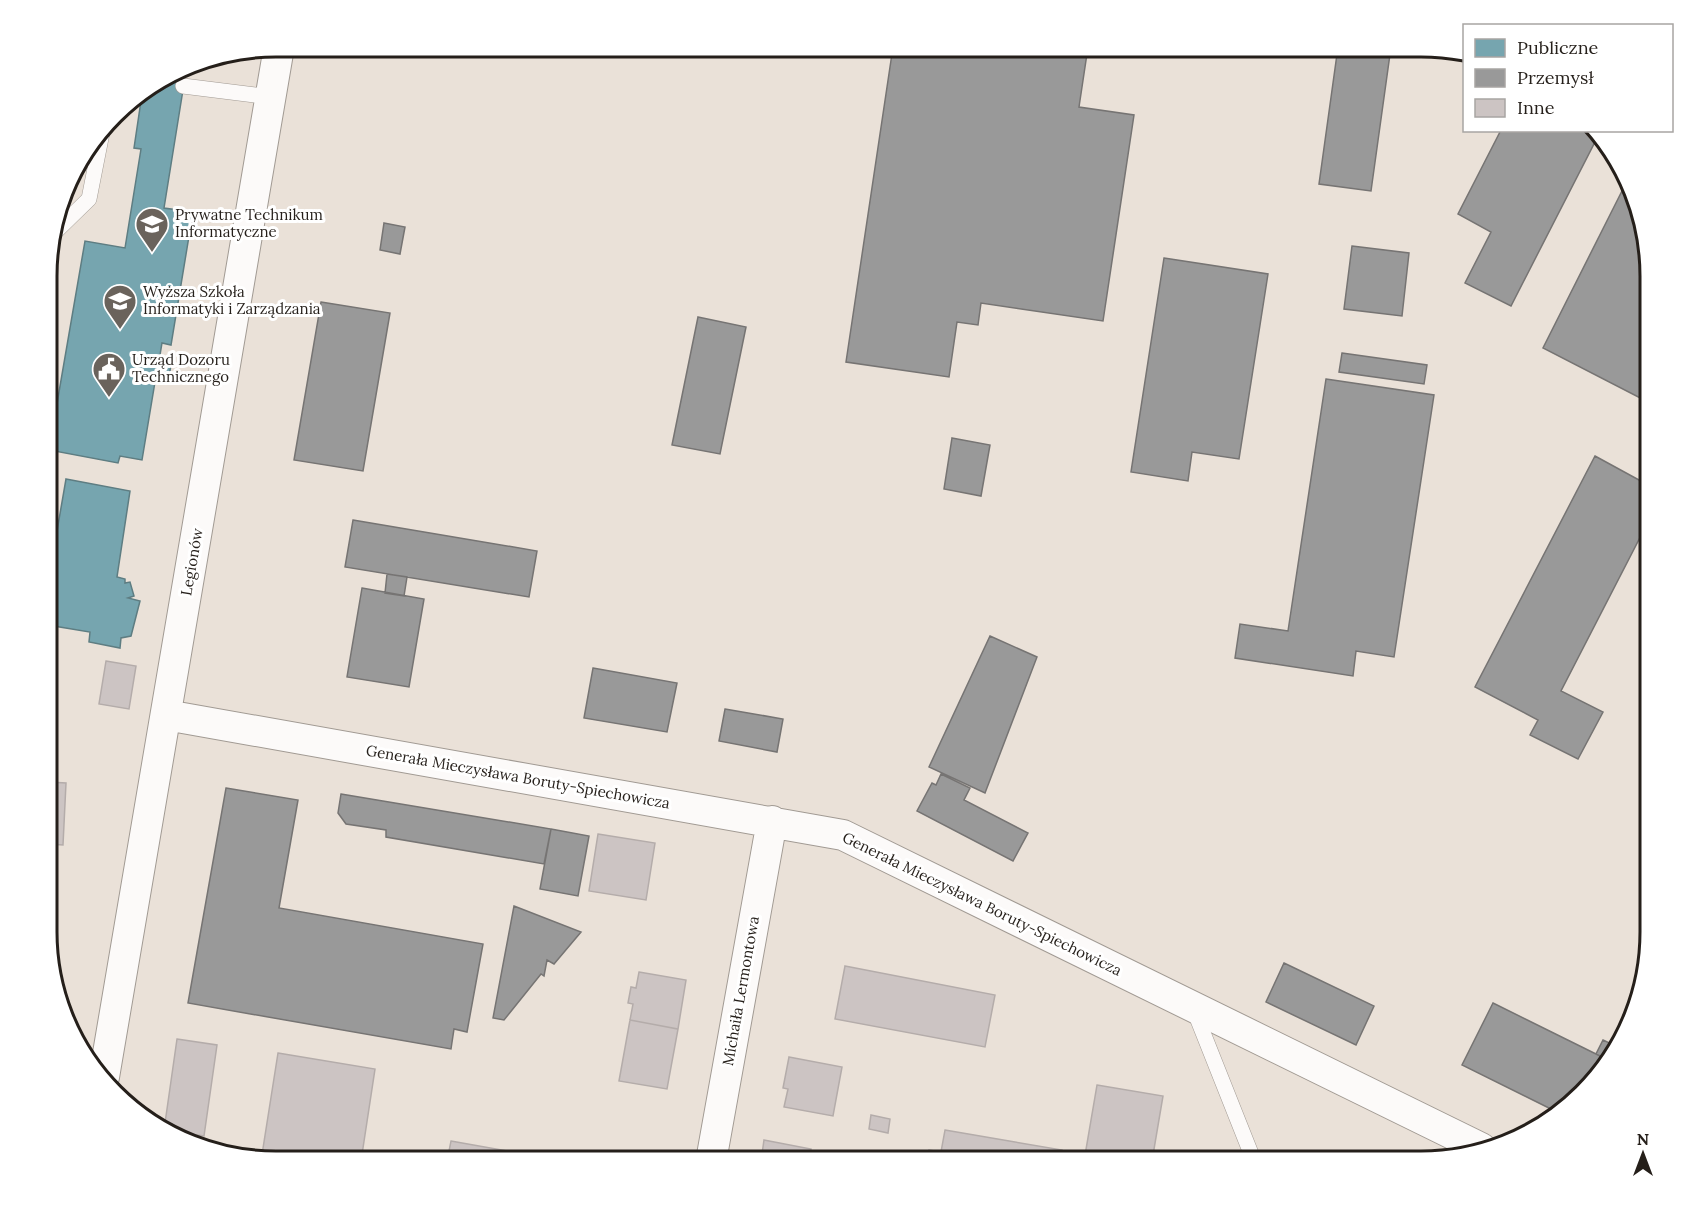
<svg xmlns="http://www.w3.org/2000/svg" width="1697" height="1208" font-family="Lora,serif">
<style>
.public{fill:#76a5af;stroke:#5e7d82;stroke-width:1.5}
.industry{fill:#999;stroke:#767473;stroke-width:1.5}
.building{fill:#ccc4c3;stroke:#b4acaa;stroke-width:1.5}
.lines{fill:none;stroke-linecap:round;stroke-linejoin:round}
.service-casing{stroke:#a19a93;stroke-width:16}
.minor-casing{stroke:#a19a93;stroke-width:32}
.service{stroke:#fcfaf9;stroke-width:15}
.minor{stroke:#fcfaf9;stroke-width:30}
.labels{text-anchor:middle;stroke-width:6;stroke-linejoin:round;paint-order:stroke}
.poi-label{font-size:15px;fill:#251f1a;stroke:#fff;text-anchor:start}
.street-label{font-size:15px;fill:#251f1a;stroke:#fff}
.rim{fill:none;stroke:#251f1a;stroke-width:3}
</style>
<rect width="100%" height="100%" fill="#eae1d8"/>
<path class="public" d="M187,65L164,208L193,212L171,345L162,343L159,361L171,365L168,382H155L142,460L120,456L118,463L49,450L85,241L125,248L141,149L134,148L141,101L149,94L151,87Z
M66,479L130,491L117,577L125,579V583L130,582L134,596L128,598L140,601L131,636L121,638L120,648L89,642L90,632L48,625V583Z"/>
<path class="industry" d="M893,47H1088L1079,107L1134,115L1103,321L981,303L978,325L957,322L949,377L846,362Z
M1338,47H1391L1371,191L1319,184Z
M1501,130H1591L1597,138L1511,306L1465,283L1491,232L1458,214Z
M1628,179L1650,261V403L1543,348Z
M384,223L405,227L400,254L380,250Z
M1352,246L1409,253L1402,316L1344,309Z
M1164,258L1268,274L1239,459L1192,452L1188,481L1131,472Z
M321,302L390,313L363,471L294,460Z
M698,317L746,327L720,454L672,445Z
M1342,353L1427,365L1424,384L1339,372Z
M1326,379L1434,395L1394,657L1356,651L1353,676L1235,658L1240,624L1288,631Z
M952,438L990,445L981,496L944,489Z
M1595,456L1650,486V518L1561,691L1603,712L1578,759L1530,735L1538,720L1475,687Z
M353,520L537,551L529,597L345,567Z
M387,574L407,577L404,596L385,593Z
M362,588L424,599L409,687L347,677Z
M990,636L1037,657L985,793L929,767Z
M593,668L677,683L667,732L584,718Z
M725,709L783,719L777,752L719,741Z
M941,774L970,788L964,800L1028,833L1013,861L917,811L932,783L936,785Z
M226,788L298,800L279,908L483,944L467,1032L454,1029L451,1049L188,1003Z
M341,794L551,829L544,864L386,837V830L346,824L338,813Z
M551,829L589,836L578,896L540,889Z
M514,906L581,932L554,964L547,960L544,976L541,974L504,1020L493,1018Z
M1284,963L1374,1006L1356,1045L1266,1002Z
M1493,1003L1596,1054L1610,1061L1603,1072L1555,1111L1462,1065Z
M1603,1040L1618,1047L1610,1061L1596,1054Z"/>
<path class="building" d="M106,661L136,666L129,709L99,704Z
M48,782L66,783L63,845L48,844Z
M598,834L655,843L646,900L589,891Z
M845,966L995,995L985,1047L835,1019Z
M639,972L686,980L678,1029L630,1020L633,1004L628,1003L631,987L636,988Z
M630,1020L678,1029L667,1089L619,1081Z
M177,1039L217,1045L204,1136L164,1130Z
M278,1053L375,1069L361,1161H261Z
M789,1057L842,1067L833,1116L784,1107L788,1089L783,1088Z
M1097,1085L1163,1096L1152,1161H1084Z
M871,1115L890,1119L888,1133L869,1129Z
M945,1130L1062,1150L1060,1161H927L929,1150L941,1152Z
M764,1140L811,1149L808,1161H761Z
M451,1141L564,1161H447Z"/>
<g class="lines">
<defs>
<path id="service" d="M183,86L271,97
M52,235L89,199L102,133
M1194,1010L1254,1161"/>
<path id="minor" d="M166,715L843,835L1481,1148
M104,1077L279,47
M711,1161L772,821"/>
</defs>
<use href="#service" class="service-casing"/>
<use href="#minor" class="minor-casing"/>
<use href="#service" class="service"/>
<use href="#minor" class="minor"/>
</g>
<defs>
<symbol id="school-pin" viewBox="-11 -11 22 30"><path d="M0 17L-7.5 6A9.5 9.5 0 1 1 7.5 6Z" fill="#6a635c" stroke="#fff"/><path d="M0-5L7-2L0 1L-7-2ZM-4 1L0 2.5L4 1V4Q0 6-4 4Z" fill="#fff"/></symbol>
<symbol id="university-pin" viewBox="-11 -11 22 30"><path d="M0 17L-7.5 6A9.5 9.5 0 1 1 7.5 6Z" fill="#6a635c" stroke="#fff"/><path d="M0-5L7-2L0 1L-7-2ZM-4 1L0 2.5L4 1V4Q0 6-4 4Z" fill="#fff"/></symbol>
<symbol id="civic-pin" viewBox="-11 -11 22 30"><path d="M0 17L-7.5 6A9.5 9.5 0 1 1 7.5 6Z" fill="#6a635c" stroke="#fff"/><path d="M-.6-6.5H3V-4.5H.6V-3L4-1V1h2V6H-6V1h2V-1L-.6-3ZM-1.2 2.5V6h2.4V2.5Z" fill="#fff"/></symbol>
</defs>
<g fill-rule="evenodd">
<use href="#school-pin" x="133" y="205" width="38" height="52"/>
<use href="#university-pin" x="101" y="282" width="38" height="52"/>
<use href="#civic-pin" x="90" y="350" width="38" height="52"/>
</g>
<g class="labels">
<g class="poi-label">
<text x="175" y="220">Prywatne Technikum<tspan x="175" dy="17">Informatyczne</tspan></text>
<text x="143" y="297">Wyższa Szkoła<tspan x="143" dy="17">Informatyki i Zarządzania</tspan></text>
<text x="132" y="365">Urząd Dozoru<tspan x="132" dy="17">Technicznego</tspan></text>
</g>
<g class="street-label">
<text transform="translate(192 562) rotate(-80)" y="5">Legionów</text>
<text transform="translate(518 777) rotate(10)" y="5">Generała Mieczysława Boruty-Spiechowicza</text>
<text transform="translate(982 904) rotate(26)" y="5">Generała Mieczysława Boruty-Spiechowicza</text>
<text transform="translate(741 991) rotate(-80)" y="5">Michaiła Lermontowa</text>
</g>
</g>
<path d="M0 0H1697V1208H0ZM276 57H1421A219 219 0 0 1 1640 276V932A219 219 0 0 1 1421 1151H276A219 219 0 0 1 57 932V276A219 219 0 0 1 276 57Z" fill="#fff" fill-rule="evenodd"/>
<path class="rim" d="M276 57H1421A219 219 0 0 1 1640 276V932A219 219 0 0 1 1421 1151H276A219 219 0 0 1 57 932V276A219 219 0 0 1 276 57Z"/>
<rect x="1463" y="24" width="210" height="108" fill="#ffffff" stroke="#a8a5a3" stroke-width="1.5"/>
<rect x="1475" y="39" width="30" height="18" fill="#76a5af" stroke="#a8a5a3" stroke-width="1.5"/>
<text x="1517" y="54" font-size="18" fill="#251f1a">Publiczne</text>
<rect x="1475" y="69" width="30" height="18" fill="#999999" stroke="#a8a5a3" stroke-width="1.5"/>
<text x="1517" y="84" font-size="18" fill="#251f1a">Przemysł</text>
<rect x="1475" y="99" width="30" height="18" fill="#ccc4c3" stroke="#a8a5a3" stroke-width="1.5"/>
<text x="1517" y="114" font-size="18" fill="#251f1a">Inne</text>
<g transform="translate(1643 1154)" stroke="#ffffff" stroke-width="4.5" paint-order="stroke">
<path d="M0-4.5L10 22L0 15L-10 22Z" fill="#251f1a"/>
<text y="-9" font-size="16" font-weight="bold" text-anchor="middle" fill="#251f1a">N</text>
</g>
</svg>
